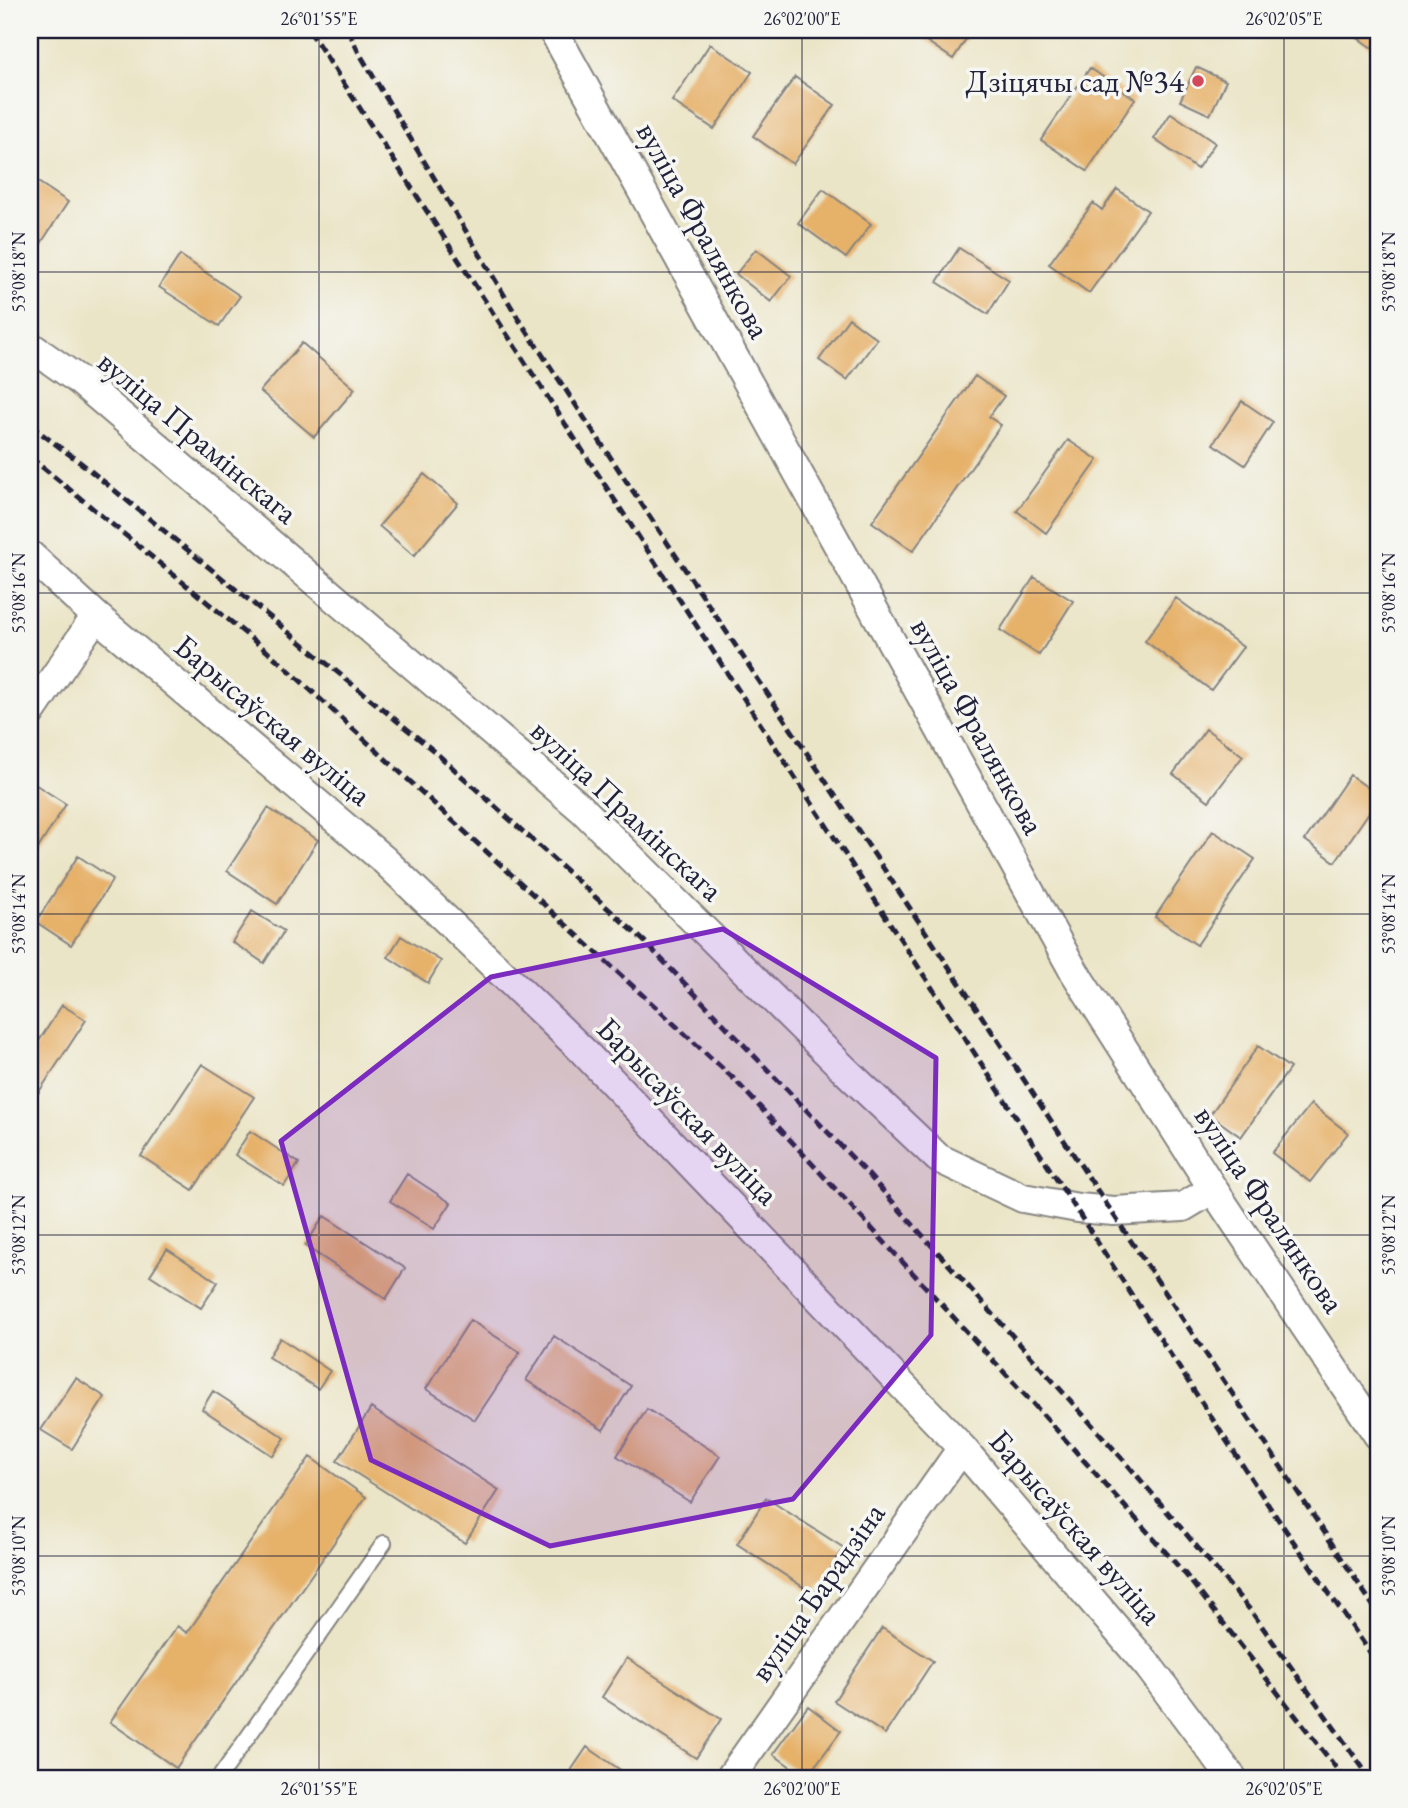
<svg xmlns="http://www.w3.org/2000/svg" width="1408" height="1808" font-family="'EB Garamond',serif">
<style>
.building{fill:#e6b169}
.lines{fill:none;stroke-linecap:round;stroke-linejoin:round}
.service-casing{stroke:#868481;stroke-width:18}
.minor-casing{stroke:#868481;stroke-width:32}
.service{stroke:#fff;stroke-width:14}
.minor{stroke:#fff;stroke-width:28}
.rail{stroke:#22223b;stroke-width:5;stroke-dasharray:10 5;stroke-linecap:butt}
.marked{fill:#7b2cbf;fill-opacity:0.2;stroke:#7b2cbf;stroke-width:5;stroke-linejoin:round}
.ticks{fill:none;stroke:#22223b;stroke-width:2;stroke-opacity:0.45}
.poi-dot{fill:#d1495b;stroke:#f6f6f2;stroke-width:2.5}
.labels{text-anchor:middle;stroke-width:7;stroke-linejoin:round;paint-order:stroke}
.poi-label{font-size:32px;fill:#22223b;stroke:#f6f6f2;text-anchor:end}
.street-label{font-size:32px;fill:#22223b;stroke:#f6f6f2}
.neatline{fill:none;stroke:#22223b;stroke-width:2.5}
.ticks-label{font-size:18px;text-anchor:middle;fill:#22223b}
</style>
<rect width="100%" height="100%" fill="#f6f6f2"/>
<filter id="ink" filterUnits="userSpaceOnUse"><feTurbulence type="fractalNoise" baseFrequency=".0143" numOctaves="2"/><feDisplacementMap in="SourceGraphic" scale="14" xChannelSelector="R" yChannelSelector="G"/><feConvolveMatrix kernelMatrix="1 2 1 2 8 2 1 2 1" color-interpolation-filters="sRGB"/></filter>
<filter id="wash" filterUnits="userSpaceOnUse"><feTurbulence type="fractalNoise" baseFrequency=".00686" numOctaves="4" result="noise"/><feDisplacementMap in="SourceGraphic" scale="28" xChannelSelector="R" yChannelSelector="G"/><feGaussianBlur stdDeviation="1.57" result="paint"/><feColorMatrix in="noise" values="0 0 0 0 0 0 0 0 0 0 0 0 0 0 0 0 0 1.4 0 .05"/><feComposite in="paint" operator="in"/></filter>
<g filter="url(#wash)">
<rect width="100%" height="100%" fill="#ebe5c7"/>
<g id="blocks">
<path class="building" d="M923,30H972L953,59L919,36Z
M1346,30H1378V40L1372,48Z
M710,44L752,72L714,129L672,101Z
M1196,67L1226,81L1210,115L1180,101Z
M1090,68L1135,99L1087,171L1041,140Z
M795,77L835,105L793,164L753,136Z
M1171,113L1215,143L1197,169L1154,139Z
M35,180L68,202L30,260V187Z
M823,189L871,224L846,258L798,223Z
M1117,189L1148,211L1089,293L1049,264L1093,203L1102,210Z
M959,248L1009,280L988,314L937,282Z
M756,249L791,276L771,302L736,274Z
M180,255L240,296L219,326L159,287Z
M849,318L877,339L847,380L819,360Z
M302,343L355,389L314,437L260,391Z
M975,376L1004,396L989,417L1001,425L913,551L872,522Z
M1242,401L1273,422L1245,465L1213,444Z
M1068,440L1098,460L1046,533L1017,511Z
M424,474L458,503L414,556L379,526Z
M1034,577L1073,601L1039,655L1000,630Z
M1176,598L1243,647L1211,690L1145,641Z
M1206,729L1243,756L1209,801L1173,774Z
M1350,775L1378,795V799L1335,862L1305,840Z
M30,781L66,804L30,861Z
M268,808L318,840L277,904L227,871Z
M1213,831L1255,859L1197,945L1155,917Z
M78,856L113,879L71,945L36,922Z
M252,911L284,931L264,963L232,942Z
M401,936L441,961L428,983L388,957Z
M62,1005L86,1020L33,1101L30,1098V1055Z
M1258,1046L1290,1068L1241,1137L1210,1115Z
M202,1064L254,1097L193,1190L141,1156Z
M1311,1104L1348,1133L1310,1182L1272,1153Z
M250,1131L299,1163L284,1186L235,1155Z
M407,1174L451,1203L434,1229L390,1201Z
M324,1216L405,1268L386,1299L305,1246Z
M167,1249L218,1282L201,1308L150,1275Z
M470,1320L520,1352L475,1420L426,1389Z
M554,1336L631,1386L603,1430L526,1380Z
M280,1338L330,1371L318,1389L268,1357Z
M76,1378L105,1397L72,1449L41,1430Z
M213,1391L285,1438L273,1456L202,1409Z
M371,1408L499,1490L465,1543L337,1461Z
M647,1409L720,1456L690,1502L617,1456Z
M310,1457L366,1497L176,1768L110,1722L177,1626L187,1633Z
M766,1498L844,1548L814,1594L737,1544Z
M882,1628L933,1661L885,1734L834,1701Z
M627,1658L721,1719L696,1758L602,1697Z
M808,1706L841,1731L806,1778L773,1754Z
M587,1747L632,1778H566Z"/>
</g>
</g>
<g filter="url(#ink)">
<use href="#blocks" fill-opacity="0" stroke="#868481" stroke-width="2"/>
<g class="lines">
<defs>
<path id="service" d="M219,1778L384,1543"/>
<path id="minor" d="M553,30L1072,968L1213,1189L1378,1435
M30,346L80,381L582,809L846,1071L938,1158L1023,1198L1078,1208L1114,1211L1183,1207L1213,1189
M30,555L96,616L384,860L583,1051L962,1448L1149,1667L1232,1778
M30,713L96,616
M730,1778L962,1448"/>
</defs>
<use href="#service" class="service-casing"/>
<use href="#minor" class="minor-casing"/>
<use href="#service" class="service"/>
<use href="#minor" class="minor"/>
<path class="rail" d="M309,30L1271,1509L1378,1664
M348,30L358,51L518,318L1378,1613
M30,425L81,463L434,751L644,941L865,1171L1128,1465L1251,1611L1370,1778
M30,457L280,662L735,1080L1037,1408L1186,1575L1344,1778"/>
</g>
</g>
<path class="marked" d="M723,929L936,1058L931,1335L793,1499L550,1546L371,1460L281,1141L491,977Z"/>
<path class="ticks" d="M319,30V1778M802,30V1778M1284,30V1778M30,272H1378M30,593H1378M30,914H1378M30,1235H1378M30,1556H1378"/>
<circle class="poi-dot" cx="1198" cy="81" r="7"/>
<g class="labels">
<g class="poi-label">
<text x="1184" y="92">Дзіцячы сад №34</text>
</g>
<g class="street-label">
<text transform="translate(704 230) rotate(61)" y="11">вуліца Фралянкова</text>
<text transform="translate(198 437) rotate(40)" y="11">вуліца Прамінскага</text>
<text transform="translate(273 720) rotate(40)" y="11">Барысаўская вуліца</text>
<text transform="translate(978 726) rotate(61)" y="11">вуліца Фралянкова</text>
<text transform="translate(627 810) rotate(43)" y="11">вуліца Прамінскага</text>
<text transform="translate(688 1111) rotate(46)" y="11">Барысаўская вуліца</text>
<text transform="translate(1270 1209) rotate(56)" y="11">вуліца Фралянкова</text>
<text transform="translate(1076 1527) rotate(49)" y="11">Барысаўская вуліца</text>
<text transform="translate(817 1592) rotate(-55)" y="11">вуліца Барадзіна</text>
</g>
</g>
<rect width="1408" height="1808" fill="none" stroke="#f6f6f2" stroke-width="77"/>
<rect x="38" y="38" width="1332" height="1732" class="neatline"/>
<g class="ticks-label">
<text x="319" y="25">26°01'55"E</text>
<text x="802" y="25">26°02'00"E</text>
<text x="1284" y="25">26°02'05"E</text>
<text transform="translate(19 272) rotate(-90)" y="6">53°08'18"N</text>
<text transform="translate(1389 272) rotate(-90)" y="6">53°08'18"N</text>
<text transform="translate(19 593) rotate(-90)" y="6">53°08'16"N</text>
<text transform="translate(1389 593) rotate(-90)" y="6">53°08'16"N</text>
<text transform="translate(19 914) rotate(-90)" y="6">53°08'14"N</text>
<text transform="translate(1389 914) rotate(-90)" y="6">53°08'14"N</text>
<text transform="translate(19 1235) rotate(-90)" y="6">53°08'12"N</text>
<text transform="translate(1389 1235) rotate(-90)" y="6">53°08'12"N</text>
<text transform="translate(19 1556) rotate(-90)" y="6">53°08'10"N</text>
<text transform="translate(1389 1556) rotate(-90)" y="6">53°08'10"N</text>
<text x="319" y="1795">26°01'55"E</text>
<text x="802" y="1795">26°02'00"E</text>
<text x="1284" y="1795">26°02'05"E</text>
</g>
</svg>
